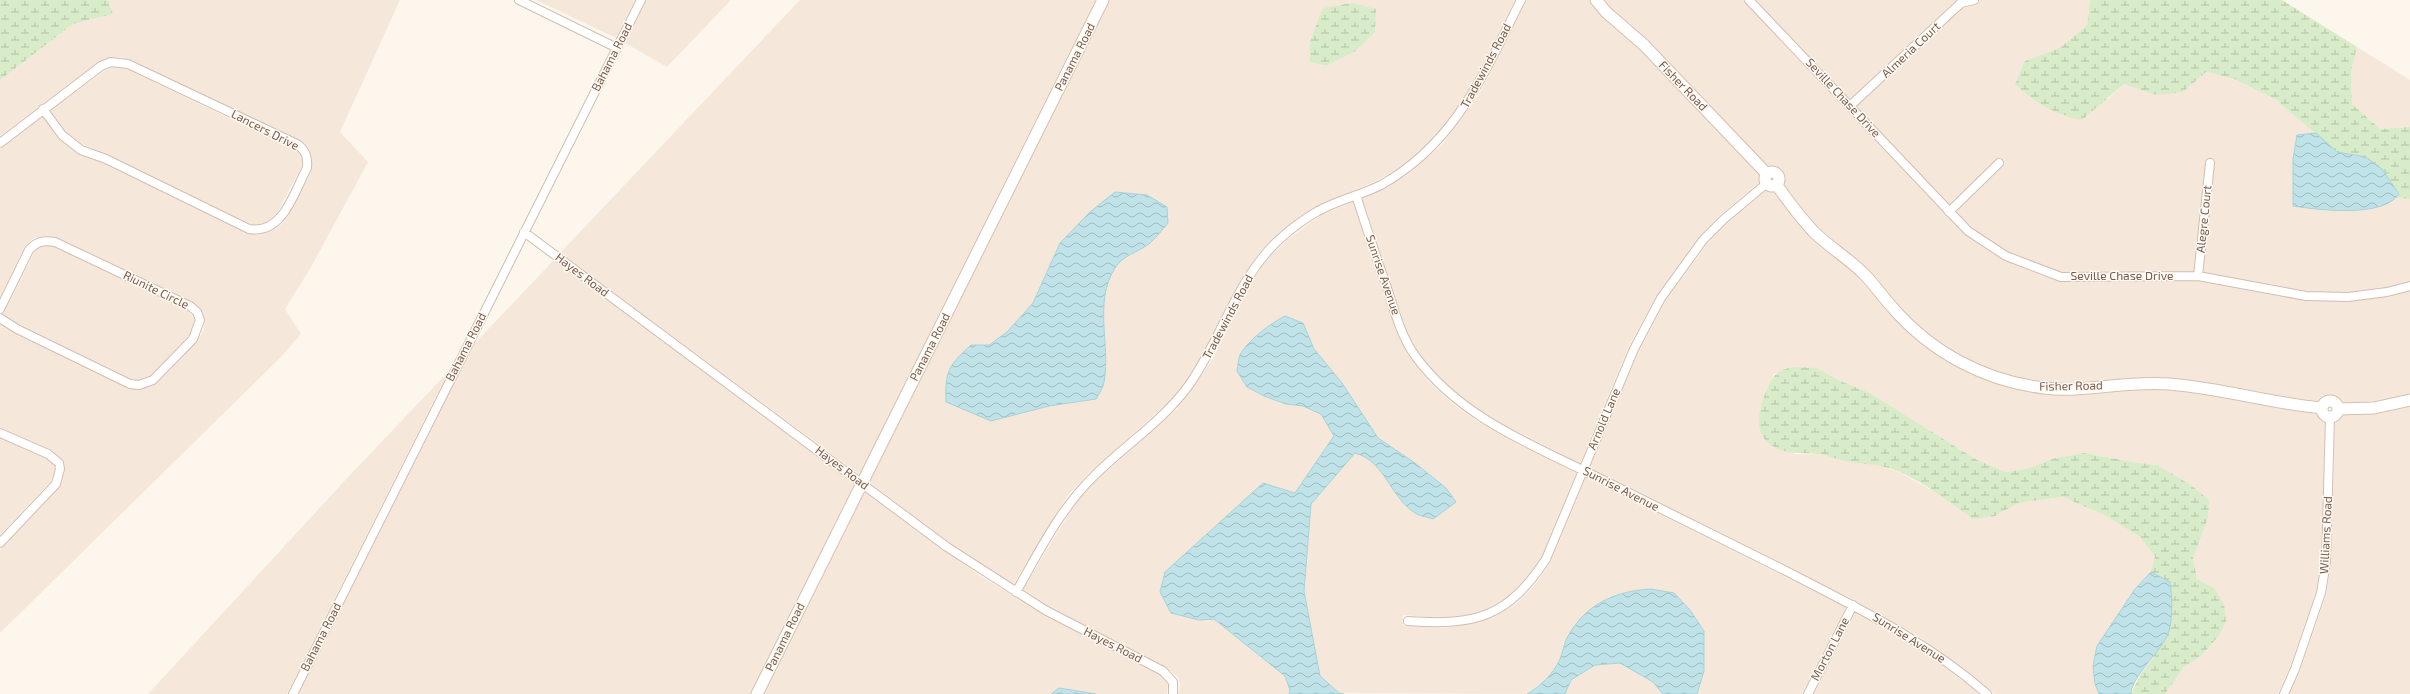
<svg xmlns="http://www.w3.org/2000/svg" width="2410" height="694" font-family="'Exo 2',sans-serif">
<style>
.residential{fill:#f5e8da;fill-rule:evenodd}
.wetland{fill:url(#wetland-marsh)}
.water{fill:url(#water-waves);stroke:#a5d3da}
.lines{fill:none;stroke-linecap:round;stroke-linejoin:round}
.street-casing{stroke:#d1beb0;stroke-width:10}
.secondary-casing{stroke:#d6c0b0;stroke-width:13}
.street{stroke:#fff;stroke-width:8}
.secondary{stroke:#fff;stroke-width:11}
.labels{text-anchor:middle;stroke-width:3;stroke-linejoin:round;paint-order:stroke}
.street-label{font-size:12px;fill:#7a5c4d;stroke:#fffaf3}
</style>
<defs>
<pattern id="wetland-marsh" width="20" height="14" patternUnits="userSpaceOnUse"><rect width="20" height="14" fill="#d8ecc9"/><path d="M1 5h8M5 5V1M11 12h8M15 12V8" fill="none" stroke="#b4c2a5"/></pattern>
<pattern id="water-waves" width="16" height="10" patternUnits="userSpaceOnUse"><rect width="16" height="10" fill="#bfe3e8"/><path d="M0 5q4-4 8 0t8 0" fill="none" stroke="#a0bbbe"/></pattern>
</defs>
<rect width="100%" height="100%" fill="#fdf6ec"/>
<path class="residential" d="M108,0H400L340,132L368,162L310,269L285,309L301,334L281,357L0,633V550L60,487L65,470L62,461L51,450L0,429V323L15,333L130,388L141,389L157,383L197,342L204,329L205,321L201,311L192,302L57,238L46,236L34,238L25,246L0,297V149L42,116L59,138L78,154L105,164L247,233L257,235L265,234L276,229L285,221L312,170V157L308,148L299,140L130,60L121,57H110L98,62L0,136V80L73,24L113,14Z
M536,0H635L616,38Z
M647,0H731L667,67L625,43Z
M800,0H1097L860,475L560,253Z
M1109,0H1515L1469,91L1434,139L1400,167L1376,181L1315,207L1279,233L1258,254L1240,281L1204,353L1185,382L1169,402L1091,471L1068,495L1013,585L950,544L869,482ZM1354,52L1326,66L1310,62ZM1060,243H1150L1122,260L1116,267L1105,285L1103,306L1106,349L1096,399L1049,406L946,402V385L948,371L1007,332L1033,303Z
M1527,0H1590L1602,14L1641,48L1761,174L1760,182L1720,215L1699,237L1657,295L1629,346L1580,464L1482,413L1459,397L1437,377L1418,352L1404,325L1362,198L1381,190L1406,176L1442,145L1478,96Z
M1602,0H2090L2087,25L2061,47L2025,61L2108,99L2124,84L2156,94L2183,92L2206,72L2234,79L2276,100L2316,133L2297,135L2293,159V206L2345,211L2394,200L2396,198L2410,199V395L2373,404H2342L2337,398L2330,396L2322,398L2318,402L2289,399L2229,386L2167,379L2046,383L2016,379L1981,367L1949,351L1930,337L1895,305L1877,281L1856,259L1818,229L1795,205L1782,185L1783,177L1780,171L1775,168H1768Z
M2357,47L2410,80V127L2380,129L2352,104L2351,71Z
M113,67L127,69L300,152L303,159L302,166L276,215L262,225L250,224L72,139L50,111L104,71Z
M1767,190L1775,191L1788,211L1811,235L1849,266L1924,344L1944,359L1978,376L2014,388L2046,393L2140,388L2198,391L2317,412L2325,421L2321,561L2316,592L2290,667L2278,694H2165L2184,667L2201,656L2218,637L2226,622L2214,588L2197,579L2193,558L2208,518L2157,465L2133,462L2084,453L2055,458L2026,469L2006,472L1977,460L1870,393L1838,380L1817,368L1774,374L1760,409L1794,454H1818L1881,466L1901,473L1943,497L1958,509L1995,516L2018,503L2063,497L2104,515L2140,537L2155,556L2151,572L2135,589L2097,646L2095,684L2099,694H1994L1971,674L1920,637L1850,598L1589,468L1639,351L1666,300L1707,244L1727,223Z
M1353,202L1395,328L1409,356L1429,382L1453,404L1477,421L1577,472L1542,556L1528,577L1508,597L1489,608L1466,616L1440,618L1403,615V625L1441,628L1469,625L1494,617L1516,604L1536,584L1551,561L1586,477L1846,607L1802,694H1697L1704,671V631L1690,610L1674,593L1575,626L1567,638L1560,659L1546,680L1527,694L1339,693L1320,676L1304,591L1311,504L1355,453L1367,456L1380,470L1393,489L1456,502L1446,488L1415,463L1378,438L1342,383L1314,349L1303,323L1247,387L1264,396L1286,404L1303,406L1321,414L1334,436L1295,493L1199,620L1214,619L1259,654L1285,676L1290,690L1289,694H1178L1180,684L1178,677L1165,667L1047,606L1022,591L1076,502L1098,479L1177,409L1193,388L1213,358L1249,286L1266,260L1286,241L1321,215Z
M47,245L54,246L187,310L195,320L189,336L150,376L138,380L131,379L19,325L3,314L34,253L39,247Z
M554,260L856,484L751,694H298L473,345Z
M449,371L287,694H148L350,475Z
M2410,405V694H2289L2300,671L2326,595L2331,563L2335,421L2342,414Z
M0,439L46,458L54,465L55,469L51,481L0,535Z
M864,490L979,575L1043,614L1160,674L1168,683L1167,694H1096L1059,688L1051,694H763Z
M1855,612L1915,645L1980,694H1814Z
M1620,663L1653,682L1663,694H1565L1571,681L1596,665Z"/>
<path class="wetland" d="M0,0H108L113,14L73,24L0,80Z
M2090,0H2282L2357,47L2351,71L2352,104L2380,129L2410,127V199L2396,198L2399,194L2382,169L2366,157L2337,152L2276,100L2234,79L2206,72L2183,92L2156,95L2124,84L2082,120C2055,115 2035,103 2015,84L2025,61L2061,47L2087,25Z
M1352,3L1376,9L1375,32L1354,52L1326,66L1310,62V41L1323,8Z
M1798,367L1817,368L1838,380L1870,393L1977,460L2006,472L2026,469L2055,458L2084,453L2133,462L2157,465L2191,485L2209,500L2208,518L2193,558L2197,579L2214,588L2224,604L2226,622L2218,637L2201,656L2184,667L2165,694H2131L2140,675L2154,657L2170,582L2151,572L2155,556L2140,537L2104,515L2063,497L2018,503L1995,516L1973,519C1944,499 1915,474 1881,466C1869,464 1856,463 1845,461C1836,459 1827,455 1818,454C1802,452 1786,456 1771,445C1751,432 1760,405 1768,387C1775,372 1781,368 1798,367Z"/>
<path class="water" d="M2316,133L2337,152L2366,157L2382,169L2399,194C2383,218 2319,210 2293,206V159L2297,135Z
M1115,192L1147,195L1167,207L1168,223C1162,230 1156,238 1149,244C1138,252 1122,256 1115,268C1093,303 1111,344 1104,382C1103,388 1099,394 1096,399L1049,406L991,421L946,402C945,371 948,366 971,345H989L1007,332L1033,303L1060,243L1090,212Z
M1285,316L1303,323L1314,349L1342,383L1378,438L1415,463L1446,488L1456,502L1433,519C1428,517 1419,516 1415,513C1390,497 1385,461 1355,453L1311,504L1304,591L1320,676L1339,693L1344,694H1289L1290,690L1285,676L1214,619L1199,620L1171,613L1160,592L1165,572L1263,483L1295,493L1334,436L1321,414L1303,406L1286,404L1264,396L1247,387L1237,371C1238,366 1238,360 1240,355C1247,341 1271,323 1285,316Z
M2151,572L2170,582C2172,598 2173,615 2169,631C2163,651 2131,676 2131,694H2099L2095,684L2093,666L2097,646L2135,589Z
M1651,589L1674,593L1690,610L1704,631V671L1697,694H1663L1653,682L1620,663L1595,665L1571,680L1565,694H1527C1541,686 1553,674 1560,659C1563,652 1564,644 1567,638C1585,604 1615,591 1651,589Z
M1059,688L1096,694H1051Z"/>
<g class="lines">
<defs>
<path id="street" d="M519,0L617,48
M1749,0L1968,231L2006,256L2061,277L2198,276L2306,296L2348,297L2387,292L2410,286
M1851,105L1961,3L1974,0
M0,143L101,66L111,62L128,64L297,144C306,151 308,157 307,168C294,192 283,235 249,229L106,159L81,150L62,135L43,109
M1356,195C1366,227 1377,259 1388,291C1395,313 1402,338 1416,357C1460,417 1532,445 1597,477C1660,509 1723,540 1786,571C1856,607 1927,641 1987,694
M1949,212L1999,163
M524,232L947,547L1045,610L1163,671L1173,682V694
M2198,276L2210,163
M0,309L29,250C37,241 44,240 55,242L190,306L197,312L200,320L193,339L153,380L139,385L130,384L17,329L0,318
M0,433L48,454L59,463L60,469L56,484L0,543
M1016,592C1039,552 1060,509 1094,476C1125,445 1163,421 1189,385C1223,337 1237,276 1282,237C1293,227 1306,218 1318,211C1338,200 1361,195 1381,185C1456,143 1484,73 1521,0
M1408,621C1476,626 1508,617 1546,559L1634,349L1661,298L1703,240L1724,219L1766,184
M293,694L641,0
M1808,694L1853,605
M2284,694L2295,669L2321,593L2326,562L2330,417"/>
<path id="secondary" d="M1596,0L1606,12L1644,45L1767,174
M1765 179a7 7 0 1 1 14 0a7 7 0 1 1-14 0Z
M1776,184C1788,201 1799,216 1813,231C1829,247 1848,258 1864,274C1874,284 1882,296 1892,307C1931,352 1984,381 2044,388C2085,393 2127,380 2169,384C2221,388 2270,403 2322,408
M2322 409a8 8 0 1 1 16 0a8 8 0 1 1-16 0Z
M2338,409L2374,408L2410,400
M757,694L1103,0"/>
</defs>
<use href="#street" class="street-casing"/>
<use href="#secondary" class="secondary-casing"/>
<use href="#street" class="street"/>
<use href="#secondary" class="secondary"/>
</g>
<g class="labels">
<g class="street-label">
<text transform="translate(1911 50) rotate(-43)" y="4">Almeria Court</text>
<text transform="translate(612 57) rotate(-63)" y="4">Bahama Road</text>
<text transform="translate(1075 57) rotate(-63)" y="4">Panama Road</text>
<text transform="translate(1486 66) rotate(-62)" y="4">Tradewinds Road</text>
<text transform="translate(1683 86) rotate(46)" y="4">Fisher Road</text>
<text transform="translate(1843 98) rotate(47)" y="4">Seville Chase Drive</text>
<text transform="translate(265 130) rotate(27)" y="4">Lancers Drive</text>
<text transform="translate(2204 219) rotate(-84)" y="4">Alegre Court</text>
<text transform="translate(582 275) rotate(37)" y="4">Hayes Road</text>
<text transform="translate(1383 275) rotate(71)" y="4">Sunrise Avenue</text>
<text x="2122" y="280">Seville Chase Drive</text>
<text transform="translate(156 290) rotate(26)" y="4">Riunite Circle</text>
<text transform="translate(1228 317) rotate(-62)" y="4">Tradewinds Road</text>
<text transform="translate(466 347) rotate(-63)" y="4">Bahama Road</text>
<text transform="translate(930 347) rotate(-63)" y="4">Panama Road</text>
<text transform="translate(2071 386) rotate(-1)" y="4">Fisher Road</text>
<text transform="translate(1604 419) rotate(-67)" y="4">Arnold Lane</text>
<text transform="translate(842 468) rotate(37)" y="4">Hayes Road</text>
<text transform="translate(1621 489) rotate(27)" y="4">Sunrise Avenue</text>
<text transform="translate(2326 535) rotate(-87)" y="4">Williams Road</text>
<text transform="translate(321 637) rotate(-63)" y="4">Bahama Road</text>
<text transform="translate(785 637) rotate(-64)" y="4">Panama Road</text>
<text transform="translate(1909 638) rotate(32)" y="4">Sunrise Avenue</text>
<text transform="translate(1113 645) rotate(27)" y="4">Hayes Road</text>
<text transform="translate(1830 649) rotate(-63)" y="4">Morton Lane</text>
</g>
</g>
</svg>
